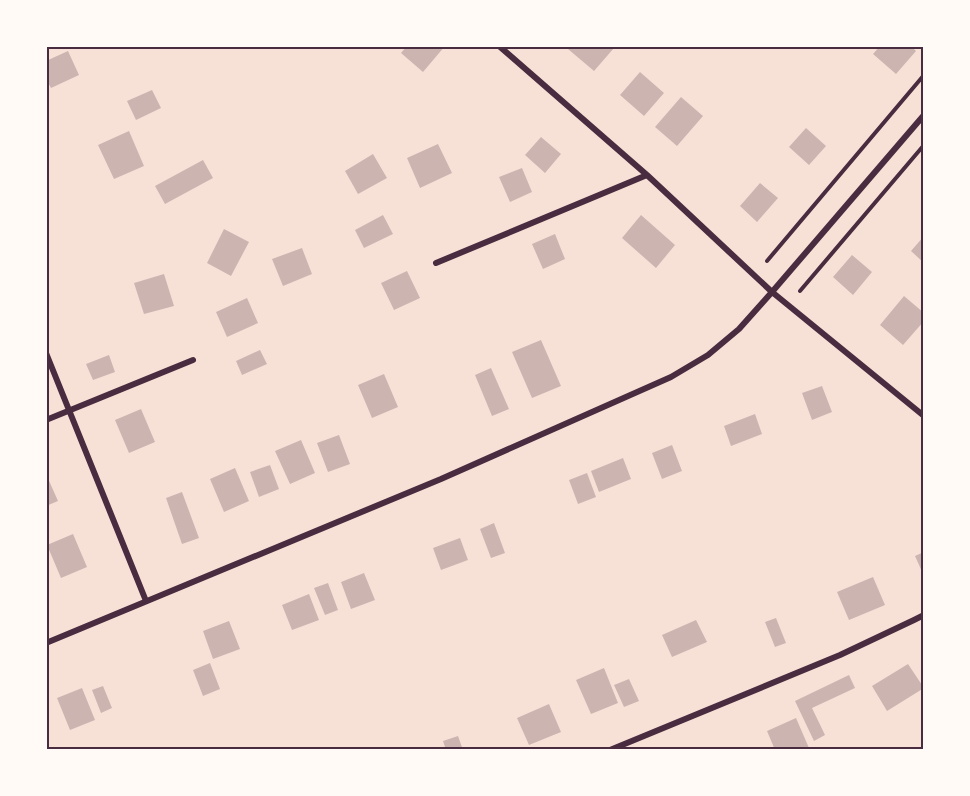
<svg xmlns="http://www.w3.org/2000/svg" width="970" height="796" font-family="Commissioner,sans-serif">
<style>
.building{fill:#ccb4b1}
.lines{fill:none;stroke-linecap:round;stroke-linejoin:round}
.path{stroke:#4a2c40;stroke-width:4}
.minor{stroke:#4a2c40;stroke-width:6}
.neatline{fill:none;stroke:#4a2c40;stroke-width:2}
</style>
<rect width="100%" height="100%" fill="#f7e1d7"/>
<path class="building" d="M407,46H445L423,72L401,53Z
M570,46H612L614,48L594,71L568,49Z
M880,46H911L916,51L896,74L873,54Z
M68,51L79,75L51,88L46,79V61Z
M640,72L664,93L644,116L620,95Z
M152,90L161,108L136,120L127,101Z
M681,97L703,116L677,146L655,127Z
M806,128L826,146L809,165L789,147Z
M129,131L144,166L114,179L98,145Z
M541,137L561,154L545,173L525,155Z
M438,144L452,173L420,188L407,158Z
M373,154L387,178L358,194L345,171Z
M203,160L213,178L165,204L155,186Z
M522,168L532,192L510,202L499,177Z
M760,183L778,198L757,222L740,206Z
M383,215L393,234L364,248L355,230Z
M641,215L675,245L656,268L622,238Z
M224,229L249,242L231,276L207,263Z
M555,234L565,259L543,269L532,244Z
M924,236V263L911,251Z
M302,248L312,274L283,286L272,259Z
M852,255L872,272L853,295L833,277Z
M407,271L420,298L394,310L381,283Z
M164,274L174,306L144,314L134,283Z
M904,296L924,313V321L903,345L880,325Z
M247,298L258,323L227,337L216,312Z
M541,340L561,386L532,398L512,352Z
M260,350L267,364L242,375L236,361Z
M109,355L115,372L93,380L86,364Z
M491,368L509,409L492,416L475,375Z
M384,374L398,407L372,418L358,385Z
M822,386L832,412L812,420L802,393Z
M141,409L155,442L129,453L115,420Z
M755,414L762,434L731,446L724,426Z
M339,435L350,464L328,472L317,443Z
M301,440L315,473L290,484L275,451Z
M672,445L682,471L662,479L652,453Z
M623,458L631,479L599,492L591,471Z
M270,465L279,489L259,497L250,472Z
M235,468L249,501L224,512L210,479Z
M587,473L596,497L578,504L569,480Z
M46,474L58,501L46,506Z
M182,492L199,538L182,544L166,498Z
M494,523L505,553L491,558L480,529Z
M73,534L87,567L61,578L47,545Z
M460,538L468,560L441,570L433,548Z
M924,552V576L915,556Z
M364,573L375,600L351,609L341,582Z
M873,577L885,605L849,620L837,592Z
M328,583L338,610L325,615L314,588Z
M309,594L319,620L292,630L282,605Z
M776,618L786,643L775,647L765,622Z
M696,620L707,642L672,657L662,635Z
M229,621L240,649L213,659L203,631Z
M210,663L220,689L203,696L193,670Z
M908,664L924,688L887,711L872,686Z
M604,668L618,703L591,714L576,680Z
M849,675L855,688L812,708L825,735L814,741L795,701Z
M629,679L639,701L624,707L614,685Z
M103,686L112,708L101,713L92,690Z
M82,688L95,720L70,730L57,698Z
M549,704L561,732L529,745L517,718Z
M796,718L809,748L805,750H775L767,731Z
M458,736L463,750H446L443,741Z"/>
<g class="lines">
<path class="path" d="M767,261L924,75
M800,291L924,145"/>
<path class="minor" d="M499,46L647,175L772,292L924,416
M436,263L647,175
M46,353L146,601
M46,420L193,360
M46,643L441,479L671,377L708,355L739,329L772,292L924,115
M610,750L840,655L914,620L924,615"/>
</g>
<rect width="970" height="796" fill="none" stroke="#fffaf5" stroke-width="96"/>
<rect x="48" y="48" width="874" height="700" class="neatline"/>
</svg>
